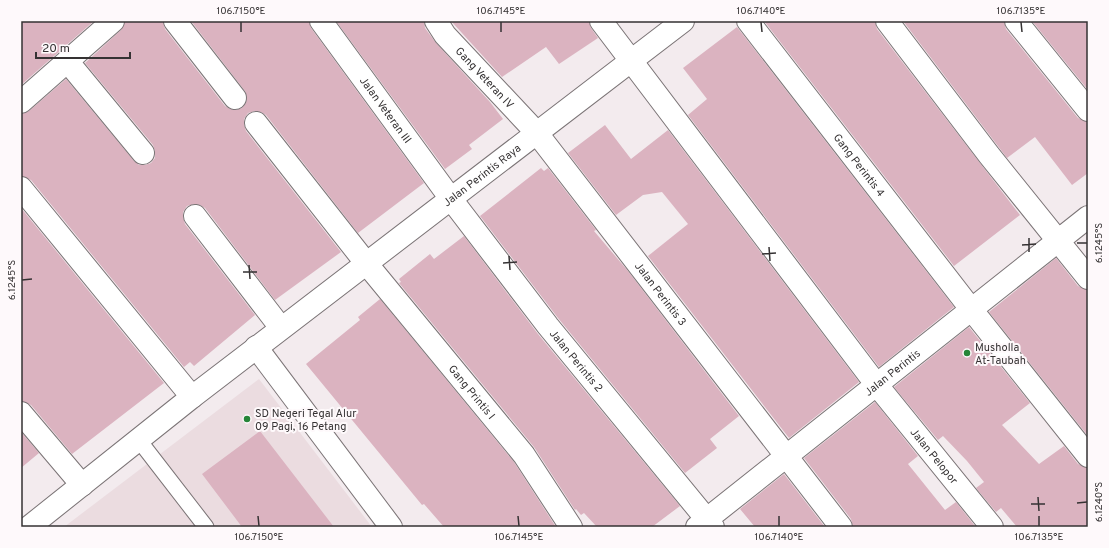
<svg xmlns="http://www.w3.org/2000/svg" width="1109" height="548" font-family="Overpass,sans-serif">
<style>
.built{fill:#ebdce0}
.building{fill:#dbb3c0}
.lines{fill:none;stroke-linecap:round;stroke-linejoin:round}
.service-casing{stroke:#7b7476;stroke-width:17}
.minor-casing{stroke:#7b7476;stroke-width:24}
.service{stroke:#fff;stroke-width:15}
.minor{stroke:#fff;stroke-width:22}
.ticks{fill:none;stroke:#353233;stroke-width:1.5}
.poi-dot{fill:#268538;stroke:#fef9fb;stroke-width:1.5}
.labels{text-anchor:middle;stroke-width:4;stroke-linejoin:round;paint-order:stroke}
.street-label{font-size:11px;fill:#353233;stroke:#fef9fb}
.poi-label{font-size:11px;fill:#353233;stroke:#fef9fb;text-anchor:start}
.neatline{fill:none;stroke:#353233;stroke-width:1.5}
.ticks-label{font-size:10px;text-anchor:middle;fill:#353233}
</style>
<rect width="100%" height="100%" fill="#f3ebee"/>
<path class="built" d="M259,379L372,527H64Z"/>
<path class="building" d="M21,21H94L21,85Z
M125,21H163L165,29L225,106L230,109L236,110L242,108L246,103L247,97L245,91L191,21H309L311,28L424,183L358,233L266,115L261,112L255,111L248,113L244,119V124L246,131L341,252L275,300L205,208L200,205L194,204L187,206L183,212V217L185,224L255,315L194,366L190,362L184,367L31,180L21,176V114L29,111L66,79L134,161L139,165H145L151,163L155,158V151L153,145L85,63L121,30Z
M336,21H424L425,28L436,43L490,102L503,119L469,145L472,149L445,169Z
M451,21H589L591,28L598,38L559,64L546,47L502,77Z
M764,21H875L877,29L1020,215L954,266Z
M903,21H1004L1006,29L1078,118L1088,122V173L1072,185L1035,137L1007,158Z
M1032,21H1088V90Z
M737,27L954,307L879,367L688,115L707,99L683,68Z
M605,125L631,159L668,130L859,382L789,438L648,256L688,224L662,192L643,195L616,215L568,153Z
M541,168L544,171L548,168L596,230L594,231L628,271L739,416L710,439L717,448L685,473L558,318L480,216Z
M21,208L164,383L72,454L31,405L21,401Z
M464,236L538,334L680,506L652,527H597L584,513L581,515L576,509L575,510L534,447L399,283L401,282L399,279L430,254L434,259Z
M1056,258L1078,286L1088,290V436L989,312Z
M380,299L514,462L556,527H444L424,504L422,505L306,364L360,320L358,317Z
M969,327L1030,403L1002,425L1039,464L1064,446L1078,464L1088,468V527H1017L1001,508L996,512L976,488L984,482L967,461L943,436L938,440L894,387Z
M875,402L918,456L908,464L945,510L956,502L975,526L853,527L851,519L804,458Z
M260,431L334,527H242L202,474Z
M21,432L39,453L21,468Z
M784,474L825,527H755L740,509Z"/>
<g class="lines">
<defs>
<path id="service" d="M138,439L206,527"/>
<g id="minor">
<path d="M175,21L235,98"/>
<path id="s1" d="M321,21L451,199L548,326L713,527"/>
<path id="s2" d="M436,21L445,35L536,132L841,527"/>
<path id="s3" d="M601,21L876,384L992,527"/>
<path id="s4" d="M748,21L971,309L1088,456"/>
<path d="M887,21L989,155L1088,278"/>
<path d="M1016,21L1088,110"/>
<path d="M68,62L143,153"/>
<path d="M21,102L113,21"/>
<path id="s5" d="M256,123L366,263L524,455L571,527"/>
<path id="s6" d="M21,188L192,397L683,21"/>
<path d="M195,216L281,328"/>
<path d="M256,347L391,527"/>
<path d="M21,413L82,485"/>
<path d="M29,527L192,397"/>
<path id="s7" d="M697,527L1088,217"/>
</g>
</defs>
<use href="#service" class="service-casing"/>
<use href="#minor" class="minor-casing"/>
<use href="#service" class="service"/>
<use href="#minor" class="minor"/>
</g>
<path class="ticks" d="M241,22V32M501,22V32M761,22L762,32M1021,22L1022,32M1029,238V252M1077,243H1087M1022,245L1036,244M769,247L770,261M762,254L776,253M509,256L510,270M503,263L517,262M249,265L250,279M243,272H257M22,280L32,279M1038,497L1039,511M1077,503L1087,502M1031,504H1045M258,516L259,526M518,516L519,526M779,516V526M1039,516V526"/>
<g class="poi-dot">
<circle cx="967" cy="353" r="4"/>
<circle cx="247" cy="419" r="4"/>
</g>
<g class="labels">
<g class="street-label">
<text dy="4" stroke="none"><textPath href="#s2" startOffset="75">Gang Veteran IV</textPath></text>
<text dy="4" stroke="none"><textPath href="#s1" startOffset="110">Jalan Veteran III</textPath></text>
<text dy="4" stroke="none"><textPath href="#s4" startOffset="182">Gang Perintis 4</textPath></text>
<text dy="4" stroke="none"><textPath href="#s6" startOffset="635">Jalan Perintis Raya</textPath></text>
<text dy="4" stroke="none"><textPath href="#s2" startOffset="354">Jalan Perintis 3</textPath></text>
<text dy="4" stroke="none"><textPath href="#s1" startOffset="425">Jalan Perintis 2</textPath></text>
<text dy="4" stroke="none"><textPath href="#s7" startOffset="249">Jalan Perintis</textPath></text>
<text dy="4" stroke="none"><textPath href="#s5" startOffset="345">Gang Printis I</textPath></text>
<text dy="4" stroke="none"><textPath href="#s3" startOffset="548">Jalan Pelopor</textPath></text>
</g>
<g class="poi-label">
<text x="975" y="351">Musholla<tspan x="975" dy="13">At-Taubah</tspan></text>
<text x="255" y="417">SD Negeri Tegal Alur<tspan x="255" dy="13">09 Pagi, 16 Petang</tspan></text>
</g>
</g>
<rect width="1109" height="548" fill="none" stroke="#fef9fb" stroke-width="44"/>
<path d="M36 52v6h94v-6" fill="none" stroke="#353233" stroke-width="2"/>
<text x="42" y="52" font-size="12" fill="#353233" stroke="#fef9fb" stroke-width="3" paint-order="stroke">20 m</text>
<rect x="22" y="22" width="1065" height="504" class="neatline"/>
<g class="ticks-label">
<text x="241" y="14">106.7150°E</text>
<text x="501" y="14">106.7145°E</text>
<text x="761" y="14">106.7140°E</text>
<text x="1021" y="14">106.7135°E</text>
<text transform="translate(1098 243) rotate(-90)" y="4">6.1245°S</text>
<text transform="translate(11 280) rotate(-90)" y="4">6.1245°S</text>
<text transform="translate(1098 502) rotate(-90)" y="4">6.1240°S</text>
<text x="259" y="540">106.7150°E</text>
<text x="519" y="540">106.7145°E</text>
<text x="779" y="540">106.7140°E</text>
<text x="1039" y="540">106.7135°E</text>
</g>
</svg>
